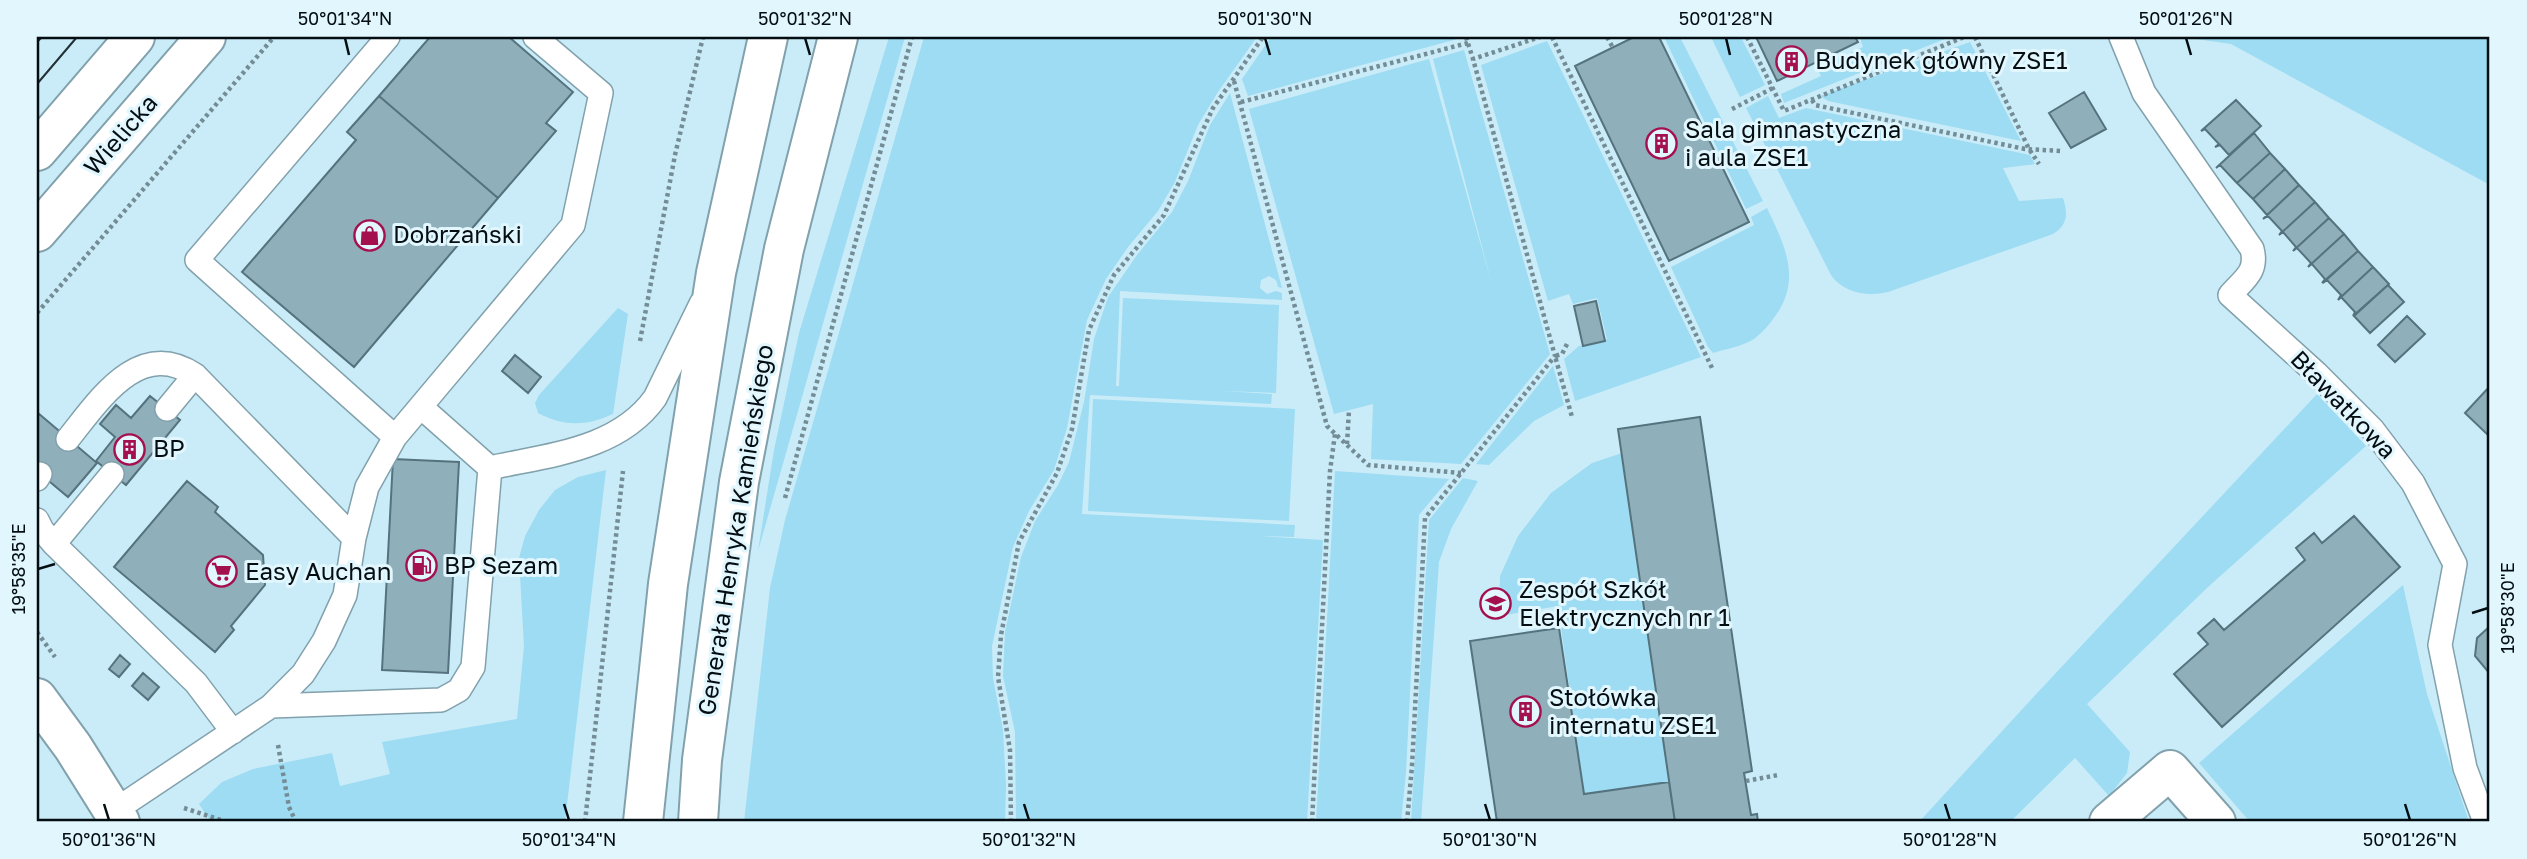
<svg xmlns="http://www.w3.org/2000/svg" width="2527" height="859" font-family="'Golos Text',sans-serif">
<style>
.green{fill:#9ddcf2}
.building{fill:#8fafba;stroke:#55737e;stroke-width:2}
.lines{fill:none;stroke-linecap:round;stroke-linejoin:round}
.service-casing{stroke:#81a1ac;stroke-width:26}
.minor-casing{stroke:#81a1ac;stroke-width:42}
.tertiary-casing{stroke:#81a1ac;stroke-width:42}
.secondary-casing{stroke:#81a1ac;stroke-width:42}
.primary-casing{stroke:#81a1ac;stroke-width:42}
.path{stroke:#748c95;stroke-width:4.5;stroke-dasharray:3.5 3.5;stroke-linecap:butt}
.service{stroke:#fff;stroke-width:23}
.minor{stroke:#fff;stroke-width:38}
.tertiary{stroke:#fff;stroke-width:38}
.secondary{stroke:#fff;stroke-width:38}
.primary{stroke:#fff;stroke-width:38}
.tram{stroke:#233035;stroke-width:2}
.ticks{fill:none;stroke:#040e12;stroke-width:2.5}
.labels{text-anchor:middle;stroke-width:6;stroke-linejoin:round;paint-order:stroke}
.poi-label{font-size:24px;fill:#040e12;stroke:#e2f6fe;text-anchor:start}
.street-label{font-size:24px;fill:#040e12;stroke:#e2f6fe}
.neatline{fill:none;stroke:#040e12;stroke-width:2.5}
.ticks-label{font-size:18px;text-anchor:middle;fill:#040e12}
</style>
<rect width="100%" height="100%" fill="#caecf8"/>
<path class="green" d="M889,37H905L758,551L774,450L799,333Z
M924,37H1257L1218,92L1198,125L1175,182L1158,211L1128,247L1106,279L1087,320L1067,428L1054,470L1029,511L1013,547L992,646L993,678L1003,730L1006,785L1005,822H744L770,588L785,520Z
M1271,37H1460L1461,38L1248,96L1242,79Z
M1664,37H1680L1763,201L1746,209Z
M1711,37H1741L1765,85L1740,97Z
M1862,37H1950L1784,103L1781,94L1821,76L1817,68L1863,47L1860,38Z
M2182,37H2490V185L2231,44Z
M1547,41L1701,357L1575,401L1564,359L1579,346L1607,339L1597,298L1573,304L1569,294L1548,301L1481,65Z
M1970,42L2021,141L1828,101L1820,96Z
M1464,50L1550,354L1461,464L1371,459L1373,404L1334,414L1249,109L1429,59L1492,285L1433,59Z
M1230,93L1282,288L1278,287L1276,280L1269,276L1261,280L1260,288L1267,294L1276,291L1282,293V300L1120,291L1116,386H1119L1123,298L1279,305L1276,393L1223,391L1272,394L1271,404L1090,395L1082,514L1295,525L1294,537L1259,536L1323,540L1307,822H1016L1015,732L1003,676L1005,632L1021,557L1035,521L1058,485L1069,462L1084,402L1094,339L1108,297L1137,255L1172,212L1188,181L1210,125Z
M1768,96L1779,118L1806,108L2030,155L2035,164L2003,168L2019,201L2063,198C2068,213 2068,225 2053,234L1888,292C1868,297 1843,293 1831,275L1746,108Z
M1767,208C1784,244 1802,278 1776,315C1770,324 1763,332 1754,339C1743,346 1726,349 1713,353L1708,347L1671,267L1754,225L1751,217Z
M618,308L628,314L613,414C587,426 564,427 538,413L535,403L539,395Z
M1553,366L1564,405L1534,421L1489,465L1476,464Z
M2317,394L2366,446L2208,587L2087,704L2130,752L2127,773L2109,796L2075,758L2010,822H1919L2026,705Z
M1093,399L1295,409L1289,521L1088,511Z
M1622,453L1669,782L1584,794L1558,606L1499,616L1500,576L1518,536L1551,493L1592,463Z
M606,470L565,822H211L199,804L222,782L253,769L332,753L340,786L390,774L382,742L517,719L524,646L519,558L525,536L539,510L555,490L578,477Z
M1335,471L1449,479L1419,515L1406,772L1401,822H1316Z
M1463,478L1478,481L1451,529L1439,562L1421,822H1411L1429,520Z
M2403,585L2427,694L2469,822H2250L2199,763Z"/>
<path class="building" d="M430,37H509L573,92L546,123L556,131L498,198L379,96Z
M1634,37H1659L1749,222L1669,261L1575,66Z
M1756,37H1855L1858,42L1777,81Z
M2084,92L2106,129L2071,148L2049,113Z
M379,96L498,198L354,367L242,272L356,140L347,132Z
M2236,100L2261,126L2229,155L2220,145L2215,147L2219,144L2205,129L2201,131Z
M2254,133L2270,153L2237,183L2220,165L2216,168Z
M2270,153L2285,169L2253,199L2237,183Z
M2285,169L2299,185L2267,215L2253,199Z
M2299,185L2315,202L2279,235L2282,231L2268,216L2263,219Z
M2315,202L2329,218L2293,251L2296,247L2283,232L2279,235Z
M2329,218L2344,234L2308,267L2311,263L2297,248L2293,251Z
M2344,234L2358,251L2322,283L2325,279L2312,264L2308,267Z
M2358,251L2373,267L2338,300L2341,295L2327,280L2323,283Z
M2373,267L2389,284L2353,316L2355,312L2341,297Z
M2388,285L2404,302L2370,333L2354,316Z
M1596,301L1605,341L1583,346L1574,306Z
M2407,316L2425,334L2395,362L2378,345Z
M515,355L541,377L528,393L502,371Z
M2490,386V437L2465,413Z
M150,396L180,420L126,485L96,461L115,437L100,424L116,405L131,418Z
M38,413L97,463L68,497L37,471Z
M1700,417L1752,771L1744,773L1751,815L1757,814L1758,822H1675L1618,429Z
M393,459L459,462L448,673L382,670Z
M187,481L218,507L215,512L263,555L265,585L231,626L234,630L215,652L114,567Z
M2354,516L2400,567L2222,727L2174,674L2208,644L2198,633L2214,619L2224,630L2305,560L2296,548L2314,533L2322,543Z
M2490,626V674L2475,656L2477,638Z
M1559,628L1584,794L1669,782L1675,822H1497L1470,641Z
M120,655L130,664L119,677L109,669Z
M143,673L159,687L148,700L132,686Z"/>
<g class="lines">
<defs>
<path id="service" d="M388,37L197,260L395,437
M2121,37L2144,93L2252,249C2258,272 2244,279 2230,295L2316,373L2373,430L2413,483L2455,564L2440,645L2465,768L2485,822
M167,409L195,375
M68,439C100,399 139,338 195,375L354,538L345,595L324,641L303,674L271,706
M490,468C548,455 618,450 655,398L701,304
M37,479L40,474
M37,520L42,530L54,544L196,683L233,732
M354,538L367,487L395,437L573,225L601,93L535,37
M54,544L112,474
M114,811L271,706L441,700L459,690L473,667L490,468L421,407"/>
<path id="minor" d="M2109,822L2170,770L2216,822"/>
<path id="tertiary" d="M37,698L73,747L120,822"/>
<path id="secondary" d="M37,151L135,37
M37,232L206,37"/>
<path id="primary" d="M643,822L668,584L716,273L768,37
M698,822L702,760L739,482L784,249L838,37"/>
</defs>
<use href="#service" class="service-casing"/>
<use href="#minor" class="minor-casing"/>
<use href="#tertiary" class="tertiary-casing"/>
<use href="#secondary" class="secondary-casing"/>
<use href="#primary" class="primary-casing"/>
<path class="path" d="M1466,37L1473,59
M1552,37L1713,370
M1607,37L1613,48
M1747,37L1784,111L1964,37
M1975,37L2029,149L2039,164
M1234,81L1327,426L1368,465L1461,473
M1812,100L1815,105L2025,149L2061,151
M1241,102L1468,43
M1732,109L1773,88
M37,313L274,37
M640,341L675,155L703,37
M1567,344L1562,354L1555,356L1572,417
M1347,444L1349,410
M785,498L912,37
M37,632L55,657
M278,745L289,807L296,822
M1746,781L1778,775
M184,808L227,822
M585,822L623,471
M1011,822L1010,750L998,677L1001,635L1019,542L1057,473L1072,429L1089,330L1114,275L1164,215L1213,108L1263,37
M1312,822L1330,471L1335,434
M1407,822L1412,766L1425,518L1555,356L1473,59L1540,37"/>
<use href="#service" class="service"/>
<use href="#minor" class="minor"/>
<use href="#tertiary" class="tertiary"/>
<use href="#secondary" class="secondary"/>
<use href="#primary" class="primary"/>
<path class="tram" d="M37,42L42,37
M37,84L77,37"/>
</g>
<path class="ticks" d="M345,38L349,55M805,38L810,55M1265,38L1270,55M1726,38L1730,55M2186,38L2191,55M38,569L55,564M2472,613L2488,608M104,804L109,820M564,804L569,820M1024,804L1029,820M1485,804L1490,820M1945,804L1950,820M2405,804L2410,820"/>
<defs>
<symbol id="building-ring" viewBox="-11 -11 22 22"><circle r="9.5" fill="#e2f6fe" stroke="#a4104e" stroke-width="1.5"/><path d="M-4-6H4V6H1V3H-1V6H-4ZM-2.5-4.3h1.7v1.8h-1.7ZM.8-4.3h1.7v1.8H.8ZM-2.5-1h1.7V.8h-1.7ZM.8-1h1.7V.8H.8Z" fill="#a4104e"/></symbol>
<symbol id="shop-ring" viewBox="-11 -11 22 22"><circle r="9.5" fill="#e2f6fe" stroke="#a4104e" stroke-width="1.5"/><path d="M-5-2.5h2.3a2.7 3.5 0 0 1 5.4 0H5L5.5 6h-11ZM-1.5-2.5h3a1.5 2.3 0 0 0-3 0Z" fill="#a4104e"/></symbol>
<symbol id="fuel-ring" viewBox="-11 -11 22 22"><circle r="9.5" fill="#e2f6fe" stroke="#a4104e" stroke-width="1.5"/><path d="M-5.5-6h7V0h2V4h1.3V-2.5L3-4.5l.8-.8L6-3V5H2.5V1h-1V6h-7ZM-4.2-4.7v3.2H.2V-4.7Z" fill="#a4104e"/></symbol>
<symbol id="supermarket-ring" viewBox="-11 -11 22 22"><circle r="9.5" fill="#e2f6fe" stroke="#a4104e" stroke-width="1.5"/><path d="M-6-5.5h2.5l.6 2H6L4.5 2H-2.5L-4.4-4H-6ZM-1.5 3.2a1.3 1.3 0 1 0 .1 0ZM3 3.2a1.3 1.3 0 1 0 .1 0Z" fill="#a4104e"/></symbol>
<symbol id="school-ring" viewBox="-11 -11 22 22"><circle r="9.5" fill="#e2f6fe" stroke="#a4104e" stroke-width="1.5"/><path d="M0-5L7-2L0 1L-7-2ZM-4 1L0 2.5L4 1V4Q0 6-4 4Z" fill="#a4104e"/></symbol>
</defs>
<g fill-rule="evenodd">
<use href="#building-ring" x="1774" y="44" width="35" height="35"/>
<use href="#building-ring" x="1644" y="126" width="35" height="35"/>
<use href="#shop-ring" x="352" y="218" width="35" height="35"/>
<use href="#building-ring" x="112" y="432" width="35" height="35"/>
<use href="#fuel-ring" x="404" y="548" width="35" height="35"/>
<use href="#supermarket-ring" x="204" y="554" width="35" height="35"/>
<use href="#school-ring" x="1478" y="586" width="35" height="35"/>
<use href="#building-ring" x="1508" y="694" width="35" height="35"/>
</g>
<g class="labels">
<g class="poi-label">
<text x="1815" y="69">Budynek główny ZSE1</text>
<text x="1685" y="138">Sala gimnastyczna<tspan x="1685" dy="28">i aula ZSE1</tspan></text>
<text x="393" y="243">Dobrzański</text>
<text x="153" y="457">BP</text>
<text x="444" y="574">BP Sezam</text>
<text x="245" y="580">Easy Auchan</text>
<text x="1519" y="598">Zespół Szkół<tspan x="1519" dy="28">Elektrycznych nr 1</tspan></text>
<text x="1549" y="706">Stołówka<tspan x="1549" dy="28">internatu ZSE1</tspan></text>
</g>
<g class="street-label">
<text transform="translate(121 135) rotate(-49)" y="8">Wielicka</text>
<text transform="translate(2343 405) rotate(46)" y="8">Bławatkowa</text>
<text transform="translate(736 530) rotate(-81)" y="8">Generała Henryka Kamieńskiego</text>
</g>
</g>
<rect width="2527" height="859" fill="none" stroke="#e2f6fe" stroke-width="77"/>
<rect x="38" y="38" width="2450" height="782" class="neatline"/>
<g class="ticks-label">
<text x="345" y="25">50°01'34"N</text>
<text x="805" y="25">50°01'32"N</text>
<text x="1265" y="25">50°01'30"N</text>
<text x="1726" y="25">50°01'28"N</text>
<text x="2186" y="25">50°01'26"N</text>
<text transform="translate(19 569) rotate(-90)" y="6">19°58'35"E</text>
<text transform="translate(2508 608) rotate(-90)" y="6">19°58'30"E</text>
<text x="109" y="846">50°01'36"N</text>
<text x="569" y="846">50°01'34"N</text>
<text x="1029" y="846">50°01'32"N</text>
<text x="1490" y="846">50°01'30"N</text>
<text x="1950" y="846">50°01'28"N</text>
<text x="2410" y="846">50°01'26"N</text>
</g>
</svg>
